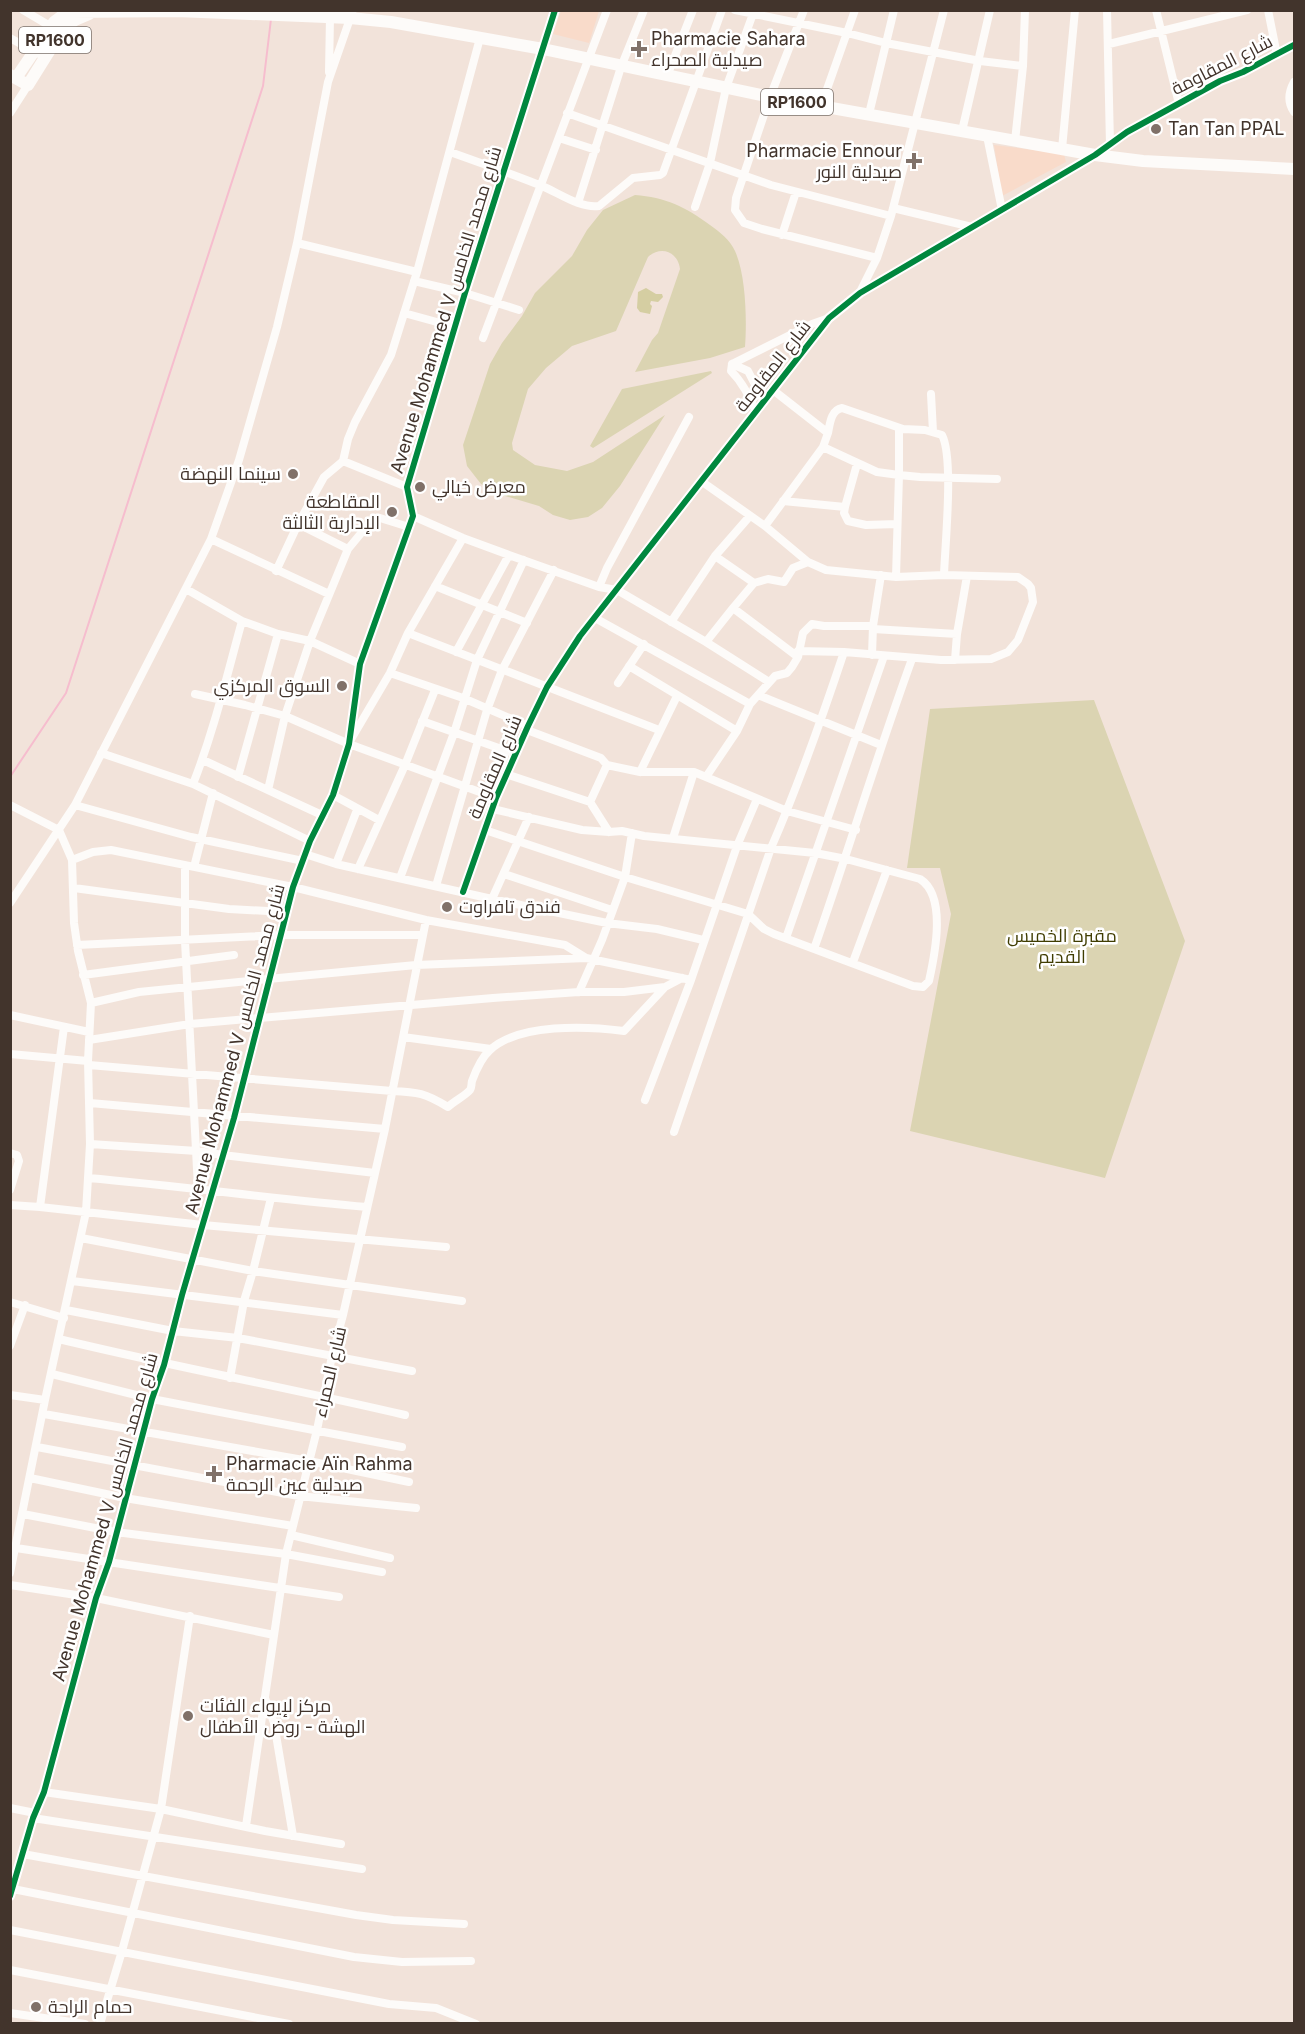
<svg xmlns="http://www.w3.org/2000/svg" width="1305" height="2034" font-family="Inter,Cairo,sans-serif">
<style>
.built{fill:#f9dbca}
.green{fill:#dbd4b2}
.forest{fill:#d5cea2}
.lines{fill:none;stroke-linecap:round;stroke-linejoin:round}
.stream{stroke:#f6bdce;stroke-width:2}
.street{stroke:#fdfbf9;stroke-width:8}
.primary{stroke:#fdfbf9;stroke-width:12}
.cycleway-casing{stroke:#fff;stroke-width:10}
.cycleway{stroke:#00873e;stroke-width:6}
.poi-dot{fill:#807169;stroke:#fff;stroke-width:2}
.labels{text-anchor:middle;stroke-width:5;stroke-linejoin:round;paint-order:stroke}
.shield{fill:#fff;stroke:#7b716b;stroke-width:1.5}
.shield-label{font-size:16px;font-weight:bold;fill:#42342c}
.poi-label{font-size:18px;fill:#42342c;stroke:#fff;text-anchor:start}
.street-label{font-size:18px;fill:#42342c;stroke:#fff}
.park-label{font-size:18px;fill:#403d02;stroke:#fff}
</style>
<rect width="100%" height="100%" fill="#f2e3da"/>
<path class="built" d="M561,11H599L589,43L553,34Z
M994,145L1064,154L1066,162L1002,196Z"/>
<path class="green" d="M635,195C665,197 686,207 710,225C720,232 730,240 735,251C746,275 747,321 745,347L710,358L635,372L652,340L658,333L680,269C678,252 661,245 648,257L616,331L572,346L546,368L528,389L512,443L513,450L535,465L567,471L593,462L665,415L620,486L602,508L588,517L570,520L553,515L539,506L495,493L481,484L467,466L463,445L490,364L502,343L522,316L535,293L572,256L587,230L603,210Z
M711,371L712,373L593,448L590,446L622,389Z
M1094,700L1185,941L1105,1178L910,1131L951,914L940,868H907L930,709Z"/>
<path class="forest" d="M646,288L656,294H662L663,297L658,302L651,301L650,304L652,306L650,314L640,312L637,308L638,292Z"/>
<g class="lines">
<path class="stream" d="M10,777L66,693L263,86L271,19"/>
<path class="street" d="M23,10L50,26
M735,10L847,33L886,43L980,61L1023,66
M804,10L770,97L736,198L735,210L744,223L762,229L877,258
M1107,10L1110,145
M1156,10L1179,104
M1268,10L1277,55
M10,38L39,54
M1109,44L1247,10
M329,72L330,17
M667,76L693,10
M1294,82C1288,93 1287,102 1294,112
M821,106L855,10
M10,113L28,85
M567,113L771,185L891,216
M869,114L894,10
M962,131L990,10
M987,136L1002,210
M559,138L596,150
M1015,141L1023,66L1025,10
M1062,149L1075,10
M450,152C481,163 512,174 542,186C559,193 581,209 599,206L633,178L660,175L663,173L722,10
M578,203L621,67L644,10
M695,207L710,163L726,88L754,11
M893,208L972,227
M782,235L796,192
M297,243L417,272
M414,281L465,293L519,310
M860,292L877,258L891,216L944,10
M404,313L455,327
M483,338L607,10
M732,364L812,324L829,318
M732,364L731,371C743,383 749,396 756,412
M732,364L748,371L764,402
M931,394L933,432
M828,433C830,423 831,410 842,408L903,429L925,430L942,435C954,458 945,545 944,575
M823,447L877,472L899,475V428
M343,461L407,487
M857,464L845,507L844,513L848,521L866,525L897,524
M701,481L765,526L808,562L826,570L896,577L944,575L1018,577L1028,584L1031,588L1033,602L1018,640L1008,652L991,659L941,660L844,652L798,651
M783,501L845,507
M413,516L463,538L509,555L599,587L617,590L706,642L769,682
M765,526L823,447L828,433L773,390
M211,539L329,594
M348,549L298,524L324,477L343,461L348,439L355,422L391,355L417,272L480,38
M715,556L754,583L733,608
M276,571L298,524
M896,577L899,475L920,477L997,479
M754,583L768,579L784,582L793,568L808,562
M435,586L527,623
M599,587L607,568L689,417
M186,589L242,621L278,634L310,641L360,664
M595,618L750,704
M671,622L715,556L749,517
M873,629L957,634L955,660
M408,633L659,730
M957,634L967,576
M706,642L733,608L798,657
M456,652L509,555
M872,655L873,626L881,575
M629,666L737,731
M390,673L463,698L528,726
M618,683L644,644
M195,694L245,705L285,716L349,744L496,798
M758,695L881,745
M422,721L516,754
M527,730L601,758L607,765L640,772H694L706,777L737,731L750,704L775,676L787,673L792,667L798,657L803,633L812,624L824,626H873
M350,741L390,673L408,633L463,538
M101,753L193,784L310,841
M203,760L324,816
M607,765L590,802L609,832
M640,772L677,696
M506,774L590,802
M238,777L278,634
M706,777L787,811L856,830
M193,784C214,731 227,675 242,621
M268,790L285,716L310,641L348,549L372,520L380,518L409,527
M333,795L379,820
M10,805L59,830L72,860L74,923L78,951L91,1003L88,1061L90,1144L86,1212L45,1400L10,1573
M75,805L191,837L303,861
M485,830L625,877L748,914L764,929L774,934L913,986L923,987L929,981C935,954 947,896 920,879L846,859L815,853L644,836L622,831L609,832L582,830L493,809
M673,838L694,772
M305,854L336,864L492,899L607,923L657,929L703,940
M72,860L93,852L111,850L293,887L426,920L565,945L586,958L691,980
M336,864L357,810
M185,865V941L198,1188
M194,867L213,793
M358,869L405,765L435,690
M504,874L612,910
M400,878L454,733L477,660L524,560
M436,886L487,710L502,670L554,570
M74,888L229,909L286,912
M463,892L496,798L528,726L547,687L580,636L829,318L860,293L1095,155L1127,132L1220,81L1243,72L1294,45
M492,899L529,817
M10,903L75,805L211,539L239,460L277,327L297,243L328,82L353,10
M786,938L884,656
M77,945L281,935H423
M814,949C848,852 877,755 912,659
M853,962L887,870
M83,975L234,955
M579,992L602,940L625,877L632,833
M91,1003L139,992L268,979L416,965L586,958
M10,1015L89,1032
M403,1037L491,1049
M89,1040L190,1024L493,998L579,992H624L665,987L682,978
M10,1054L88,1061
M89,1065L392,1091C418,1092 425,1093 448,1107C454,1101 465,1096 470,1090C472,1087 471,1085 472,1081C476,1070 481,1058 490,1050C519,1023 587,1026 624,1031L665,987
M645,1100L691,980L737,846L757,799
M90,1103C188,1112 286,1121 385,1129
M674,1132L771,848C799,784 822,718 844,652
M90,1144L197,1151L223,1155L375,1173
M10,1153L17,1155L19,1161L10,1190
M88,1178C181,1186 274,1199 367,1207
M10,1205L40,1207L203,1225L446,1247
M40,1207L64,1027
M81,1238L253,1271L462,1301
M72,1281L343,1315
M10,1302L64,1318
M66,1310L173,1331L238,1338L412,1371
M59,1339C174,1367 290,1388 405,1415
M10,1346L25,1305
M52,1374L152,1399L402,1447
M230,1378L244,1301L253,1271L271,1198
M10,1395L45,1400
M44,1414L309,1461L409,1482
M37,1447L299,1496L416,1508
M30,1478L125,1498L293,1526
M23,1514L116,1532L286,1554L382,1572
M291,1535L390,1558
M16,1548L339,1597
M10,1585L96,1598L274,1635
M265,1698L274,1723L293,1836
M44,1792L161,1809L265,1831L341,1844
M10,1808L35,1813
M33,1818L362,1869
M246,1826L286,1554L317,1430L332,1356L343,1315L385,1129L426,920
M23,1854L356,1915L393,1920L464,1924
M13,1889L354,1957L402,1962L471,1961
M10,1896L33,1818L44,1792L96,1598L109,1562L152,1399L164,1365L182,1295L234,1118L293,887L310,841L333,795L349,744L360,664L413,516L407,487L465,293L555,10
M10,1930L389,2004L436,2008L476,2024
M10,1970L289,2024
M10,2013L85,2024
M100,2024L122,1951L161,1809L190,1616"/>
<path class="primary" d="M10,75L28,85L63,29L75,20L89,14
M16,78L54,22L62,16L71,12L177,11L350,18L391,22L543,49L770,97L1095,155L1143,161L1294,169"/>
<defs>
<path id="cycleway" d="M463,892L496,798L528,726L547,687L580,636L829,318L860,293L1095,155L1127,132L1220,81L1243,72L1294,45
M10,1896L33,1818L44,1792L96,1598L109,1562L152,1399L164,1365L182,1295L234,1118L293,887L310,841L333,795L349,744L360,664L413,516L407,487L465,293L555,10"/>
</defs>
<use href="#cycleway" class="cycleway-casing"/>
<use href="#cycleway" class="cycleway"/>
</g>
<g class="poi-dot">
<path d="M636 40h6v6h6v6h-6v6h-6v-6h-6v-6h6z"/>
<circle cx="1156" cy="129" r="6"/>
<path d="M911 152h6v6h6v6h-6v6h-6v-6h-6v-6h6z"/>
<circle cx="293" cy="474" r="6"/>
<circle cx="420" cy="487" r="6"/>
<circle cx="392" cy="512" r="6"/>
<circle cx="342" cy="686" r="6"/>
<circle cx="447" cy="907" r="6"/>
<path d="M211 1465h6v6h6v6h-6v6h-6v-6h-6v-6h6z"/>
<circle cx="188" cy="1716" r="6"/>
<circle cx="36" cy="2007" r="6"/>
</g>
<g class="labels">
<g class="shield">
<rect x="19" y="27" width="72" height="26" rx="4.5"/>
<rect x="761" y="89" width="72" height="26" rx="4.5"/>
</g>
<g class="shield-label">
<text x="55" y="46">RP1600</text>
<text x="797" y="108">RP1600</text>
</g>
<g class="poi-label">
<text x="651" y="45">Pharmacie Sahara<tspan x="651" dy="21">صيدلية الصحراء</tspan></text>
<text x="1168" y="135">Tan Tan PPAL</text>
<text x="902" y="157" text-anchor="end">Pharmacie Ennour<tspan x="902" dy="21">صيدلية النور</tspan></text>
<text x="281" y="480" text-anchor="end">سينما النهضة</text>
<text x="432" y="493">معرض خيالي</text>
<text x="380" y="508" text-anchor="end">المقاطعة<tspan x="380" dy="21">الإدارية الثالثة</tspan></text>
<text x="330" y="692" text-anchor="end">السوق المركزي</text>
<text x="459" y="913">فندق تافراوت</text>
<text x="226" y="1470">Pharmacie Aïn Rahma<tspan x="226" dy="21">صيدلية عين الرحمة</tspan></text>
<text x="200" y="1712">مركز لإيواء الفئات<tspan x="200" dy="21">الهشة - روض الأطفال</tspan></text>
<text x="48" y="2013">حمام الراحة</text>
</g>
<g class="street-label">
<text transform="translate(1222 65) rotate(-27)" y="6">شارع المقاومة</text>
<text transform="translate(446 310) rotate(-73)" y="6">Avenue Mohammed V شارع محمد الخامس</text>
<text transform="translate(773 366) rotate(-52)" y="6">شارع المقاومة</text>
<text transform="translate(495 767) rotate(-67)" y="6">شارع المقاومة</text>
<text transform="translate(235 1049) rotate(-75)" y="6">Avenue Mohammed V شارع محمد الخامس</text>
<text transform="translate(330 1372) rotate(-77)" y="6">شارع الحمراء</text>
<text transform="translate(105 1517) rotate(-74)" y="6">Avenue Mohammed V شارع محمد الخامس</text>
</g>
<g class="park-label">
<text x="1062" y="942">مقبرة الخميس<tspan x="1062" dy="21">القديم</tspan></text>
</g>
</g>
<rect width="1305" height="2034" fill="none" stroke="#42342c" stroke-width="24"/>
</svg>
